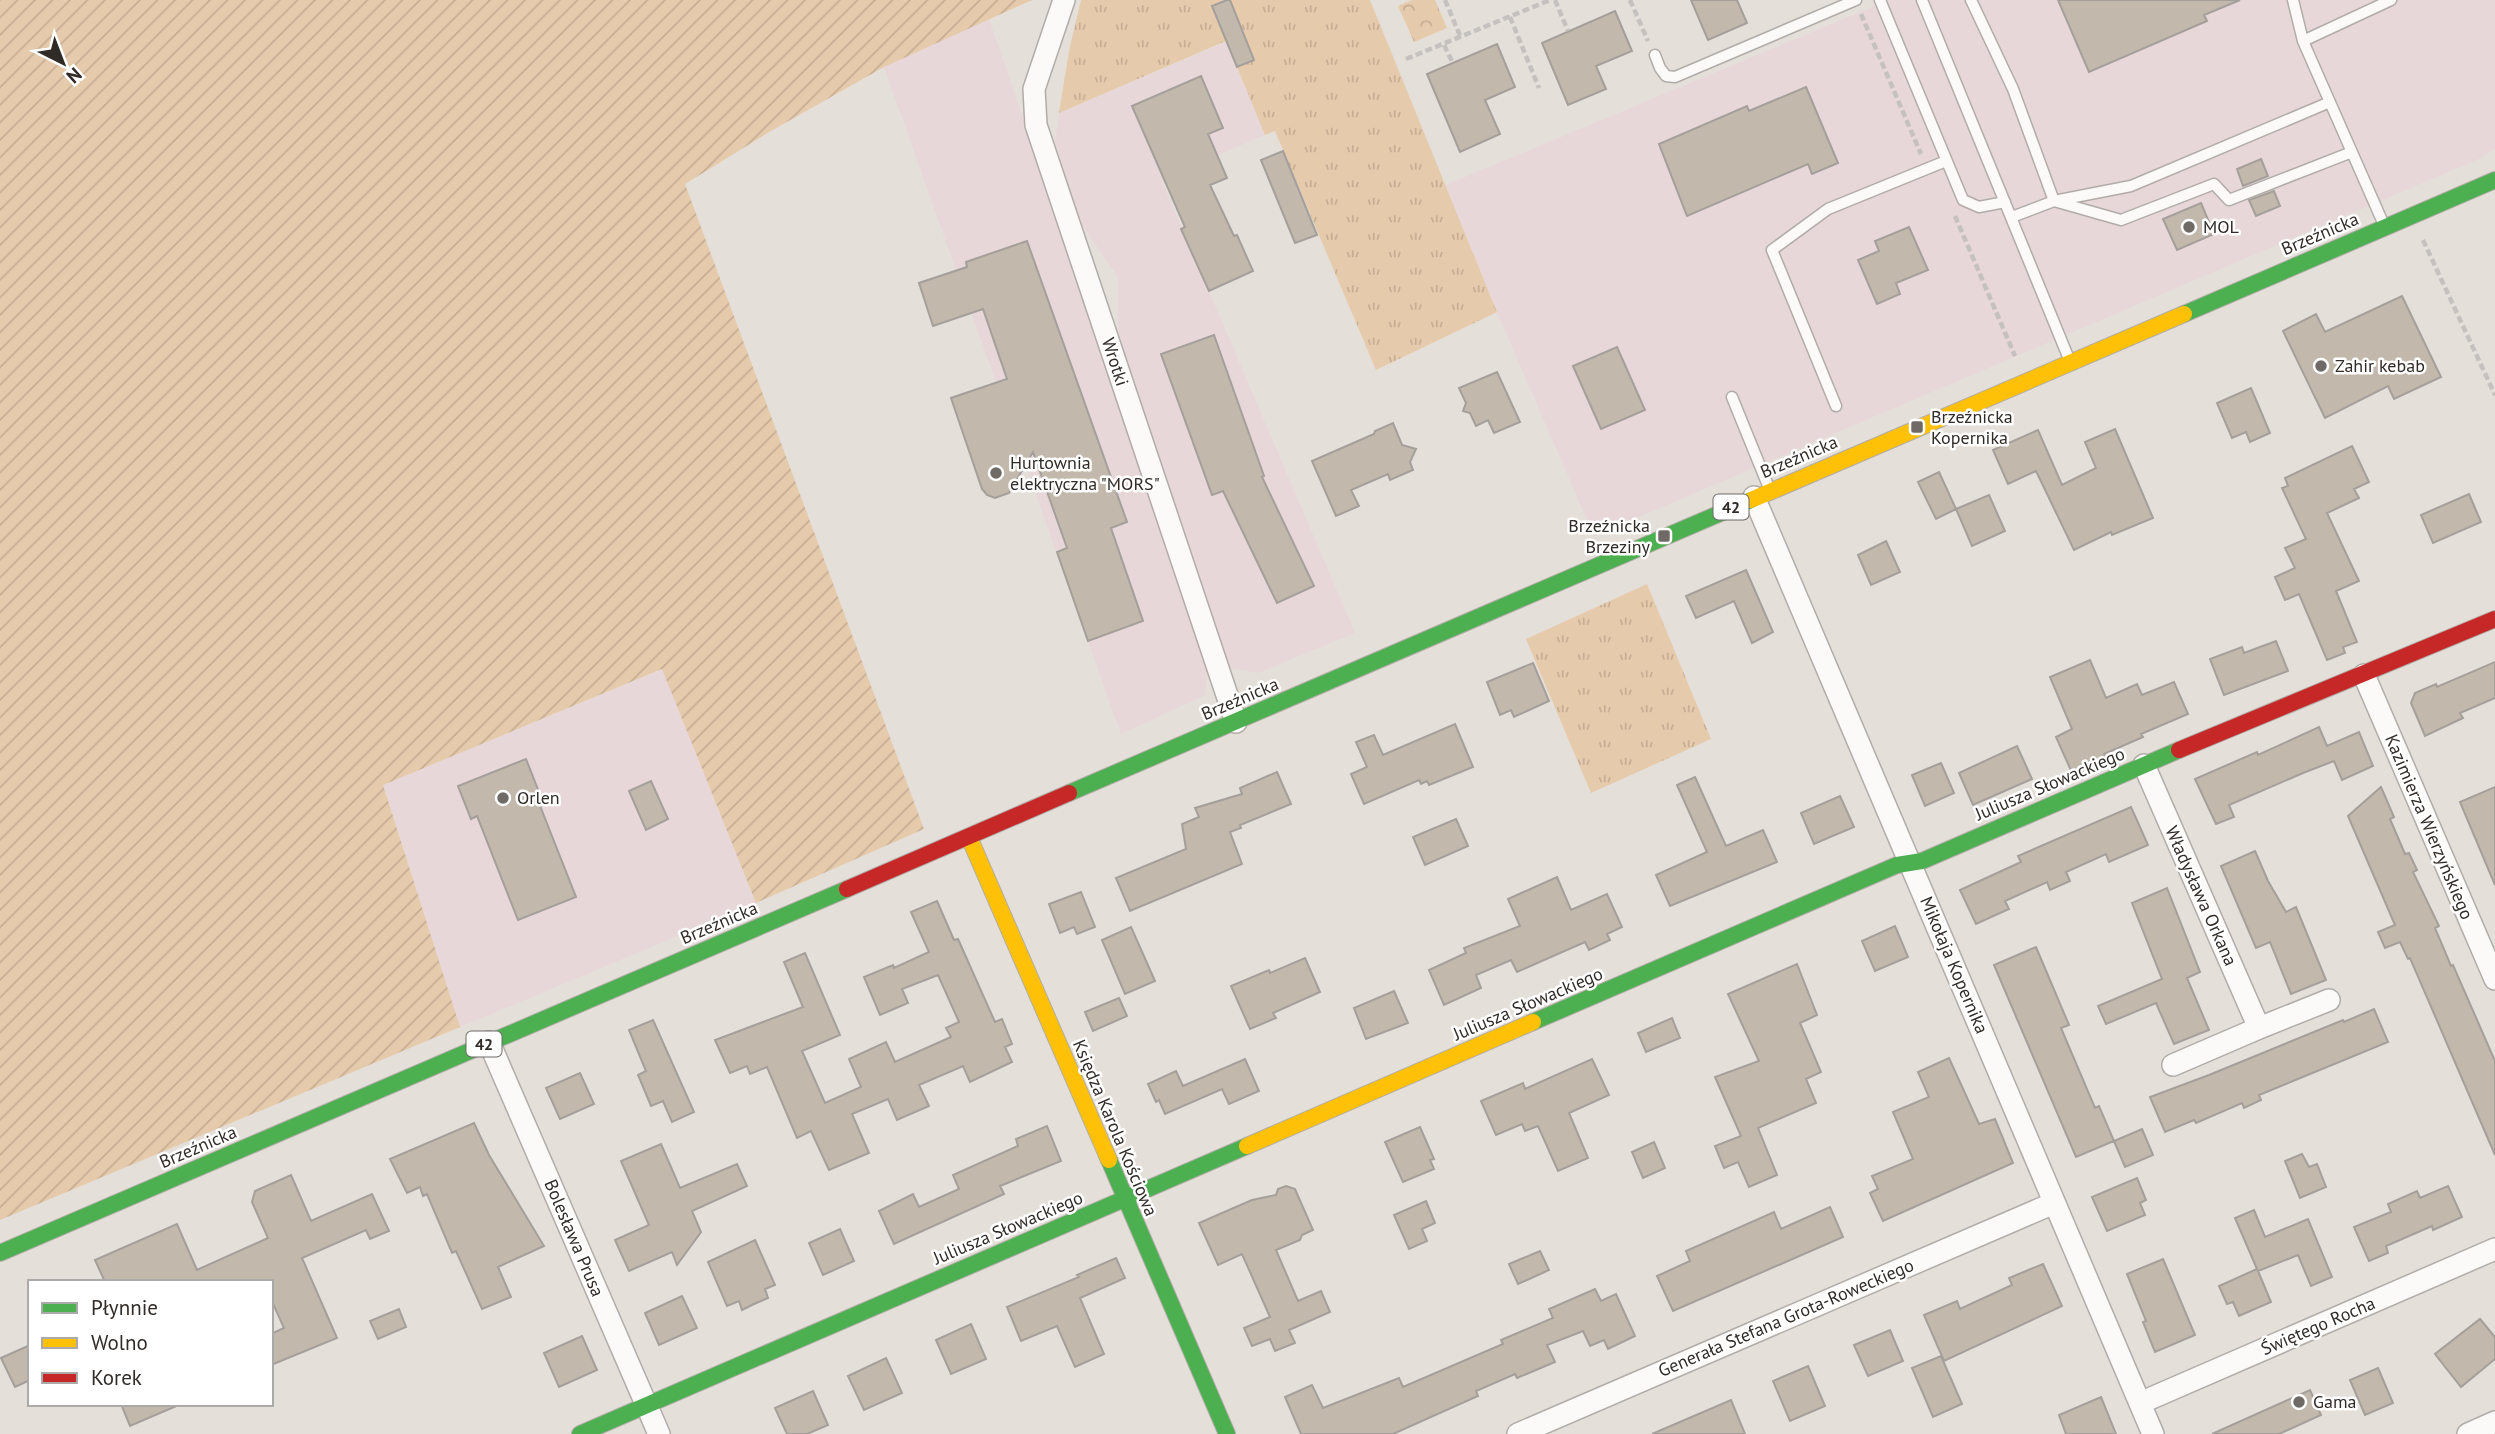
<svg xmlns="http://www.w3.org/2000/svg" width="2495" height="1434" font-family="'PT Sans',sans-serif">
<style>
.commercial{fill:#e7d7d9}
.grass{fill:url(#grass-tufts)}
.park{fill:url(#park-crowns)}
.garden{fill:url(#garden-furrows)}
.building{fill:#c3b8ac;stroke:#a49f9b;stroke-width:2}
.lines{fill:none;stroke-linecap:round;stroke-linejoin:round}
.lane-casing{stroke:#b1aca8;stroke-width:13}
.street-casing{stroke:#b1aca8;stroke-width:24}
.fast-casing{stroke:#b1aca8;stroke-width:18}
.slow-casing{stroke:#b1aca8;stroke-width:18}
.jam-casing{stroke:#b1aca8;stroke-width:18}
.path{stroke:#c4c1be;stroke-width:4.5;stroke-dasharray:7 3.5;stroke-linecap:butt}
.lane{stroke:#fbfaf9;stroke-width:10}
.street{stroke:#fbfaf9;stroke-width:21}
.fast{stroke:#4caf50;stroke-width:16}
.slow{stroke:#ffc107;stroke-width:16}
.jam{stroke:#c62828;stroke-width:16}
.poi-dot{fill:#6f6a65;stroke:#fff;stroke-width:2.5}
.labels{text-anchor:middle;stroke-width:5;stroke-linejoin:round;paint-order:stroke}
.shield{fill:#fff;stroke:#6e6b68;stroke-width:2}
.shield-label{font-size:16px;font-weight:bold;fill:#302b27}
.poi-label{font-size:18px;fill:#302b27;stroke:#fff;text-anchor:start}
.street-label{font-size:18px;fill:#302b27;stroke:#fff}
</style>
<defs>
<pattern id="grass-tufts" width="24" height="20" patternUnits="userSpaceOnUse" patternTransform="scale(1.75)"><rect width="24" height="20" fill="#e6caac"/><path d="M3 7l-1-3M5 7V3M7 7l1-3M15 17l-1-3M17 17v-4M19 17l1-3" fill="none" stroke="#c6ae94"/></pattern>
<pattern id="park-crowns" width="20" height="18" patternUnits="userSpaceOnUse" patternTransform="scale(1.75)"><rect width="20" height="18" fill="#e6caac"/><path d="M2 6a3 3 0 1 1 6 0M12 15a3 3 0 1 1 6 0" fill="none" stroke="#c6ae94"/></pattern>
<pattern id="garden-furrows" width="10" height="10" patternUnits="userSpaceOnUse" patternTransform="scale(1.75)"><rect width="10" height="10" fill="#e6caac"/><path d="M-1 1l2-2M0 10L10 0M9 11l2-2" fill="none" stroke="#c6ae94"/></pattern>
</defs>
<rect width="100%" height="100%" fill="#e5dfd9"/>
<path class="commercial" d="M1227,0H1230L1254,60L1237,67L1265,135L1161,179L1355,633L1258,673L1225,667L1118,341V277L1080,222L1055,141L1059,113L1226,42L1212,6Z
M1889,0H2495V149L2481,158L1594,536L1497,312L1446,185Z
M989,19L1208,660L1205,695L1121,734L884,67Z
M663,669L756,903L460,1027L383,785Z"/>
<path class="grass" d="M1081,0H1227L1212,7L1226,41L1059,113L1069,51Z
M1230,0H1370L1497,312L1376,370L1275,131L1265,135L1237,67L1254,59Z
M1647,584L1711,739L1591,793L1526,639Z"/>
<path class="park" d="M1412,0H1435L1447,28L1414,42L1398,6Z"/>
<path class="garden" d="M0,0H1032L884,67L771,131L685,184L924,829L756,903L662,669L383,785L460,1027L0,1220Z"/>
<path class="building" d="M1227,0H1230L1254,60L1237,67L1212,6Z
M1691,0H1737L1747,23L1708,40Z
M2058,0H2240L2204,15L2207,21L2089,72Z
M1615,11L1632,51L1596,66L1606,89L1568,105L1542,43Z
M1497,44L1515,87L1485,100L1500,134L1460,152L1427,74Z
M1201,76L1223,128L1208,134L1227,178L1210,185L1234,236L1237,235L1253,271L1209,291L1181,229L1185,227L1132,106Z
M1806,87L1838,163L1812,174L1808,164L1687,216L1659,144L1747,106L1749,111Z
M1283,151L1317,235L1295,243L1261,160Z
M2261,159L2268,176L2243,186L2237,169Z
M2274,191L2280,206L2256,216L2249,200Z
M2201,203L2214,234L2177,250L2163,219Z
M1909,227L1928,270L1896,283L1900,294L1877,304L1858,260L1879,251L1875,241Z
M1027,241L1127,522L1111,528L1143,621L1088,641L1057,552L1067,548L1033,452L1009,493L995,498L987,495L982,489L951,398L1007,379L983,309L933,326L919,283L967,267L966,262Z
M2402,296L2441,377L2394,399L2388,386L2325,418L2283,331L2316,314L2325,332Z
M1214,335L1264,476L1262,477L1314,586L1277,603L1223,491L1212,495L1161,354Z
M1617,347L1645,410L1601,429L1573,366Z
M1497,372L1520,422L1494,433L1488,420L1476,426L1470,413L1463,411L1466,403L1459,388Z
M2251,388L2270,433L2250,442L2246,432L2232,438L2217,403Z
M1393,423L1402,445L1416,449L1410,462L1413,470L1390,480L1388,474L1351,490L1359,506L1336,516L1312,461L1374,434L1375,431Z
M2115,429L2153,518L2112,535L2111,532L2074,550L2036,471L2008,484L1993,450L2038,430L2062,485L2096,468L2085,442Z
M2352,446L2369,482L2354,489L2359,498L2327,513L2359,581L2336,591L2357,642L2343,647L2345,653L2327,660L2299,594L2285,600L2275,577L2295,568L2285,548L2306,539L2282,488L2288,486L2285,478Z
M1939,472L1956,509L1936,519L1918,482Z
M2469,494L2481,522L2433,543L2421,515Z
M1989,495L2005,531L1972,546L1956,509Z
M1886,541L1900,572L1871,585L1858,555Z
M1746,570L1773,632L1752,643L1734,601L1696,618L1686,596Z
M2276,641L2288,671L2224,695L2210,659L2242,647L2244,653Z
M2090,660L2106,698L2137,684L2142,695L2174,682L2188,714L2141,734L2143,737L2104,754L2107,760L2073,775L2056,737L2072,729L2050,677Z
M2495,662V698L2460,713L2463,718L2425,736L2411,703L2415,693L2436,684L2437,687Z
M1533,663L1549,701L1514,717L1511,710L1500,715L1487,682Z
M1455,724L1473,767L1429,785L1427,781L1421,784L1419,780L1364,804L1351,774L1367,767L1356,742L1374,735L1383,755Z
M2319,727L2327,746L2359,732L2373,766L2342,780L2334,761L2303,773L2229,805L2234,817L2216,824L2195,779L2257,752L2258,755Z
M2017,746L2032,779L1973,805L1959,773Z
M526,759L539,792L535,793L576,897L518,920L477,816L471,819L458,786Z
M1941,763L1954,793L1925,806L1912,775Z
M1277,772L1291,804L1240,825L1241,828L1230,832L1242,864L1130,911L1116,878L1186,849L1182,824L1199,817L1195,808L1242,794L1240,788Z
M1695,777L1726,846L1763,830L1777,862L1670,906L1656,875L1707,852L1677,785Z
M651,781L668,819L646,830L629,791Z
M2381,787L2394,817L2390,819L2405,854L2409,853L2417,870L2413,872L2439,926L2435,928L2451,966L2453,965L2495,1061V1155L2410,958L2408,959L2400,942L2385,948L2378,932L2395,925L2348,816Z
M2495,787V885L2460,802Z
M1840,796L1854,827L1814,844L1801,813Z
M2131,807L2148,845L2109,862L2106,854L2066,872L2070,881L2050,890L2047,882L2005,901L2009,909L1976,924L1960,890L2021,862L2018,856Z
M1456,819L1468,846L1425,865L1413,837Z
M2255,851L2268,881L2286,912L2296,907L2326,980L2291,994L2270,942L2256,948L2221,866Z
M1557,877L1571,910L1607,894L1622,927L1607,934L1610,940L1589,950L1585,942L1517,972L1511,960L1476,975L1481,988L1444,1005L1429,970L1466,953L1464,948L1520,926L1508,899Z
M2167,888L2200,972L2187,978L2209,1030L2174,1044L2156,1003L2106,1024L2098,1006L2162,979L2132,903Z
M1081,892L1095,927L1077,934L1074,927L1060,933L1049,904Z
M937,901L954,940L958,939L995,1022L1002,1019L1012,1044L1005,1047L1012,1062L970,1082L963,1066L919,1085L929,1106L897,1120L888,1099L852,1114L869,1153L829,1170L811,1131L797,1138L767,1067L750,1074L747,1066L730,1073L715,1040L803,1007L784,962L805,953L840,1035L802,1051L825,1103L861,1087L849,1059L886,1042L895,1062L951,1037L946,1028L959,1022L938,975L902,989L908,1003L880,1015L864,977L893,965L894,968L929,952L911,912Z
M1895,926L1908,957L1875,971L1862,941Z
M1131,927L1155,981L1125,994L1102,940Z
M2036,947L2069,1025L2061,1028L2095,1108L2099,1106L2114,1141L2076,1157L1994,965Z
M1305,958L1320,992L1273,1013L1276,1018L1250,1029L1231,986L1269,970L1270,973Z
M1797,964L1817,1015L1800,1023L1821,1072L1806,1079L1816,1103L1758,1128L1777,1175L1749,1187L1738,1162L1724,1168L1715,1146L1741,1136L1715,1077L1759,1061L1728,994Z
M1394,991L1408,1023L1366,1039L1354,1008Z
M1119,998L1127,1016L1093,1031L1085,1012Z
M2374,1009L2388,1042L2259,1095L2261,1100L2244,1108L2242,1103L2196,1123L2194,1120L2165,1132L2150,1097L2209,1075L2343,1020L2344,1022Z
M1672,1018L1680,1038L1646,1052L1638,1033Z
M653,1020L694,1112L672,1122L663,1101L651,1106L638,1075L646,1071L629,1030Z
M1949,1058L1979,1124L1995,1119L2013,1163L1883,1221L1870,1193L1878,1189L1872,1176L1913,1159L1893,1112L1929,1097L1918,1072Z
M1245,1059L1259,1091L1229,1104L1222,1089L1165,1114L1159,1100L1156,1102L1148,1084L1176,1071L1183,1086Z
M1592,1059L1609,1095L1569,1113L1588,1158L1558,1171L1538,1126L1525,1131L1522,1124L1496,1135L1481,1101L1523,1083L1525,1089Z
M580,1073L594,1104L560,1119L546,1088Z
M474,1123L489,1155L544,1246L498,1267L511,1297L482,1309L456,1251L452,1253L427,1194L423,1196L420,1187L407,1193L390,1159Z
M1047,1126L1061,1161L1000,1186L1004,1194L894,1244L879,1211L913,1194L919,1207L959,1189L953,1175L1018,1146L1016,1139Z
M1420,1127L1434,1159L1430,1160L1434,1169L1403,1182L1385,1142Z
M2142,1129L2153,1155L2125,1167L2114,1141Z
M1654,1142L1665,1168L1643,1178L1632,1152Z
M661,1144L680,1188L737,1164L747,1186L692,1211L701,1232L677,1265L672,1252L629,1271L615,1240L649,1225L621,1161Z
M2302,1154L2309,1167L2317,1164L2326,1187L2300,1198L2285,1161Z
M291,1175L311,1221L372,1194L389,1231L370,1239L366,1230L302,1258L337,1338L271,1365V1334L284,1328L271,1299V1282H105L95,1260L177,1224L197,1270L268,1238L252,1202L255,1191Z
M2137,1178L2146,1200L2140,1203L2145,1215L2107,1231L2092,1197Z
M1286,1186L1295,1189L1313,1230L1302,1235L1300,1240L1276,1250L1298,1301L1321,1291L1330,1312L1289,1330L1295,1343L1275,1351L1270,1339L1252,1346L1244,1328L1270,1317L1242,1254L1218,1265L1199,1223L1252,1200L1276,1195L1278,1189Z
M2448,1186L2462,1217L2433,1230L2432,1226L2386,1246L2388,1253L2369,1261L2354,1227L2391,1212L2388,1204L2417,1191L2420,1198Z
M1426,1201L1435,1223L1422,1229L1427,1241L1409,1249L1394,1215Z
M1830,1207L1843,1237L1673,1311L1657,1276L1690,1261L1686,1251L1774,1212L1781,1229Z
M2254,1210L2265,1237L2308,1219L2332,1277L2311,1286L2298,1255L2258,1271L2271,1302L2239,1316L2233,1302L2227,1304L2219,1286L2257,1269L2235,1218Z
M840,1229L854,1261L823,1275L809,1243Z
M755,1240L775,1285L765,1289L768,1298L754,1304L742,1310L739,1301L727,1306L708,1262Z
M1540,1251L1549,1270L1518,1284L1509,1264Z
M1116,1258L1125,1278L1080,1298L1104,1354L1075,1367L1057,1326L1021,1341L1007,1307L1079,1277L1077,1275Z
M2163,1259L2195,1335L2155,1352L2143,1322L2146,1321L2127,1274Z
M2043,1264L2062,1306L1944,1361L1924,1315L1957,1301L1960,1309L2012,1285L2009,1278Z
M1595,1289L1601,1301L1616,1294L1635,1336L1608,1349L1604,1340L1590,1346L1583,1331L1547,1345L1555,1362L1517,1378L1515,1374L1476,1391L1478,1396L1393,1434H1301L1285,1397L1312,1385L1323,1408L1399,1378L1403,1387L1503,1344L1501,1340L1553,1318L1549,1309Z
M682,1296L697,1328L659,1345L645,1313Z
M399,1309L406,1327L378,1339L370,1321Z
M2480,1319L2495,1337V1359L2461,1387L2435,1354Z
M971,1324L986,1359L951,1374L936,1340Z
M1890,1330L1903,1361L1868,1376L1854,1345Z
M582,1336L597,1370L559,1387L544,1353Z
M30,1345V1380L15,1387L1,1358Z
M1941,1356L1962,1404L1933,1417L1912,1368Z
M886,1358L902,1393L864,1410L848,1376Z
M1808,1366L1825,1406L1790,1421L1773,1381Z
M2378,1368L2393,1403L2365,1415L2350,1380Z
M2310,1390L2321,1415L2279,1434H2212Z
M813,1391L828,1425L807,1434H787L775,1408Z
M2101,1397L2116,1434H2066L2059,1415Z
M1731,1400L1745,1434H1652Z
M121,1404H181L130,1426Z"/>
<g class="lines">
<defs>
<path id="lane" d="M1880,0L1963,200L1979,207L2005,202
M1922,0L2069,359
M1971,0L2013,89L2054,201L2121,220L2214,184L2229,200L2352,152
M2293,0L2303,41L2384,225
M2303,41L2391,0
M1655,55L1660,68L1666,76L1675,77L1856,0
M2012,217L2054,201L2131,186L2330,102
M1732,397L1769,488
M1836,406L1772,250L1828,209L1946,161"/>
<path id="street" d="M1064,0L1034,89L1036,125L1236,722
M1754,497L2153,1434
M2364,675L2495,979
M2144,765L2259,1028L2173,1065
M2259,1028L2329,1000
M489,1042L659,1434
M2140,1403L2495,1249
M1518,1434L2054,1203
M2468,1434L2495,1422"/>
<path id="fast" d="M2184,314L2495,180
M1069,793L1751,500
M1533,1022L1897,865L1922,861L2179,750
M1109,1160L1227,1434
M0,1253L847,889
M580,1434L1247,1146"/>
<path id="slow" d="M1751,500L2184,314
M969,837L1109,1160
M1247,1146L1533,1022"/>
<path id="jam" d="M2179,750L2495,619
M847,889L1069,793"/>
</defs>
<use href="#lane" class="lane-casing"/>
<use href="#street" class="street-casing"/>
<use href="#fast" class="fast-casing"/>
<use href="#slow" class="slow-casing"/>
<use href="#jam" class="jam-casing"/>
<path class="path" d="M1445,0L1461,38
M1555,0L1568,31
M1630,0L1648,41
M1861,14L1921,154
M1510,17L1539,88
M1444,45L1453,63
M1406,59L1550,0
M1955,216L2015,356
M2423,240L2495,395"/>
<use href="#lane" class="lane"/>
<use href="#street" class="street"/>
<use href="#fast" class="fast"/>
<use href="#slow" class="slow"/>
<use href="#jam" class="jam"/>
</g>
<g class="poi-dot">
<circle cx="2189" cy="227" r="7"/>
<circle cx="2321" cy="366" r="7"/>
<rect x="1910" y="420" width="14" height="14" rx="3.5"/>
<circle cx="996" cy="473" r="7"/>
<rect x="1657" y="529" width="14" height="14" rx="3.5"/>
<circle cx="503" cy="798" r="7"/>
<circle cx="2299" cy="1402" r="7"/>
</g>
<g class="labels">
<g class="shield">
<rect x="1713.5" y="494.5" width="35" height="25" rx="5"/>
<rect x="466.5" y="1031.5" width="35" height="25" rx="5"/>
</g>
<g class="shield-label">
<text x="1731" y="513">42</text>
<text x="484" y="1050">42</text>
</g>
<g class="poi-label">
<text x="2203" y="233">MOL</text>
<text x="2335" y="372">Zahir kebab</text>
<text x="1931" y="423">Brzeźnicka<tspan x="1931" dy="21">Kopernika</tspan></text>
<text x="1010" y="469">Hurtownia<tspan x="1010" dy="21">elektryczna "MORS"</tspan></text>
<text x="1650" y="532" text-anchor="end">Brzeźnicka<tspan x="1650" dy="21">Brzeziny</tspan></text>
<text x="517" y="804">Orlen</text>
<text x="2313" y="1408">Gama</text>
</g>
<g class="street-label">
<text transform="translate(2320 234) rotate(-23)" y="6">Brzeźnicka</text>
<text transform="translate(1115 362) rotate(72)" y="6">Wrotki</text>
<text transform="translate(1799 457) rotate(-23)" y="6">Brzeźnicka</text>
<text transform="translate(1240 699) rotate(-23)" y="6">Brzeźnicka</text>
<text transform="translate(2050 784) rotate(-23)" y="6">Juliusza Słowackiego</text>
<text transform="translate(2429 827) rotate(67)" y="6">Kazimierza Wierzyńskiego</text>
<text transform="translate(2201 896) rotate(66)" y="6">Władysława Orkana</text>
<text transform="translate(719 923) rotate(-23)" y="6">Brzeźnicka</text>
<text transform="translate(1954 965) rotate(67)" y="6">Mikołaja Kopernika</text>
<text transform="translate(1528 1004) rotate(-23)" y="6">Juliusza Słowackiego</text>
<text transform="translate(1115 1128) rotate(67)" y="6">Księdza Karola Kościowa</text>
<text transform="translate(198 1147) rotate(-23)" y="6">Brzeźnicka</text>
<text transform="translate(1008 1228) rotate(-23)" y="6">Juliusza Słowackiego</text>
<text transform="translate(574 1238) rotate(67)" y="6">Bolesława Prusa</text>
<text transform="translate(1786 1318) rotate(-23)" y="6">Generała Stefana Grota-Roweckiego</text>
<text transform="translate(2318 1326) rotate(-23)" y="6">Świętego Rocha</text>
</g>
</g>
<rect x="28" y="1280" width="245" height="126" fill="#ffffff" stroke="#acaaa9" stroke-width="2"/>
<rect x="42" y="1303" width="35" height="10" fill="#4caf50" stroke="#acaaa9" stroke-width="2"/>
<text x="91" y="1315" font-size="21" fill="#302b27">Płynnie</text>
<rect x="42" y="1338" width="35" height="10" fill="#ffc107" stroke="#acaaa9" stroke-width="2"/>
<text x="91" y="1350" font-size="21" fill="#302b27">Wolno</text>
<rect x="42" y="1373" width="35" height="10" fill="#c62828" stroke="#acaaa9" stroke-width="2"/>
<text x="91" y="1385" font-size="21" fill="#302b27">Korek</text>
<g transform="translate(63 63) rotate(138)" stroke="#ffffff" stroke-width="5" paint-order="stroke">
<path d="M0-5L12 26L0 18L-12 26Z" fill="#302b27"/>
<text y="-10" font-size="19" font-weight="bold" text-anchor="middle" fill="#302b27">N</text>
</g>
</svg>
